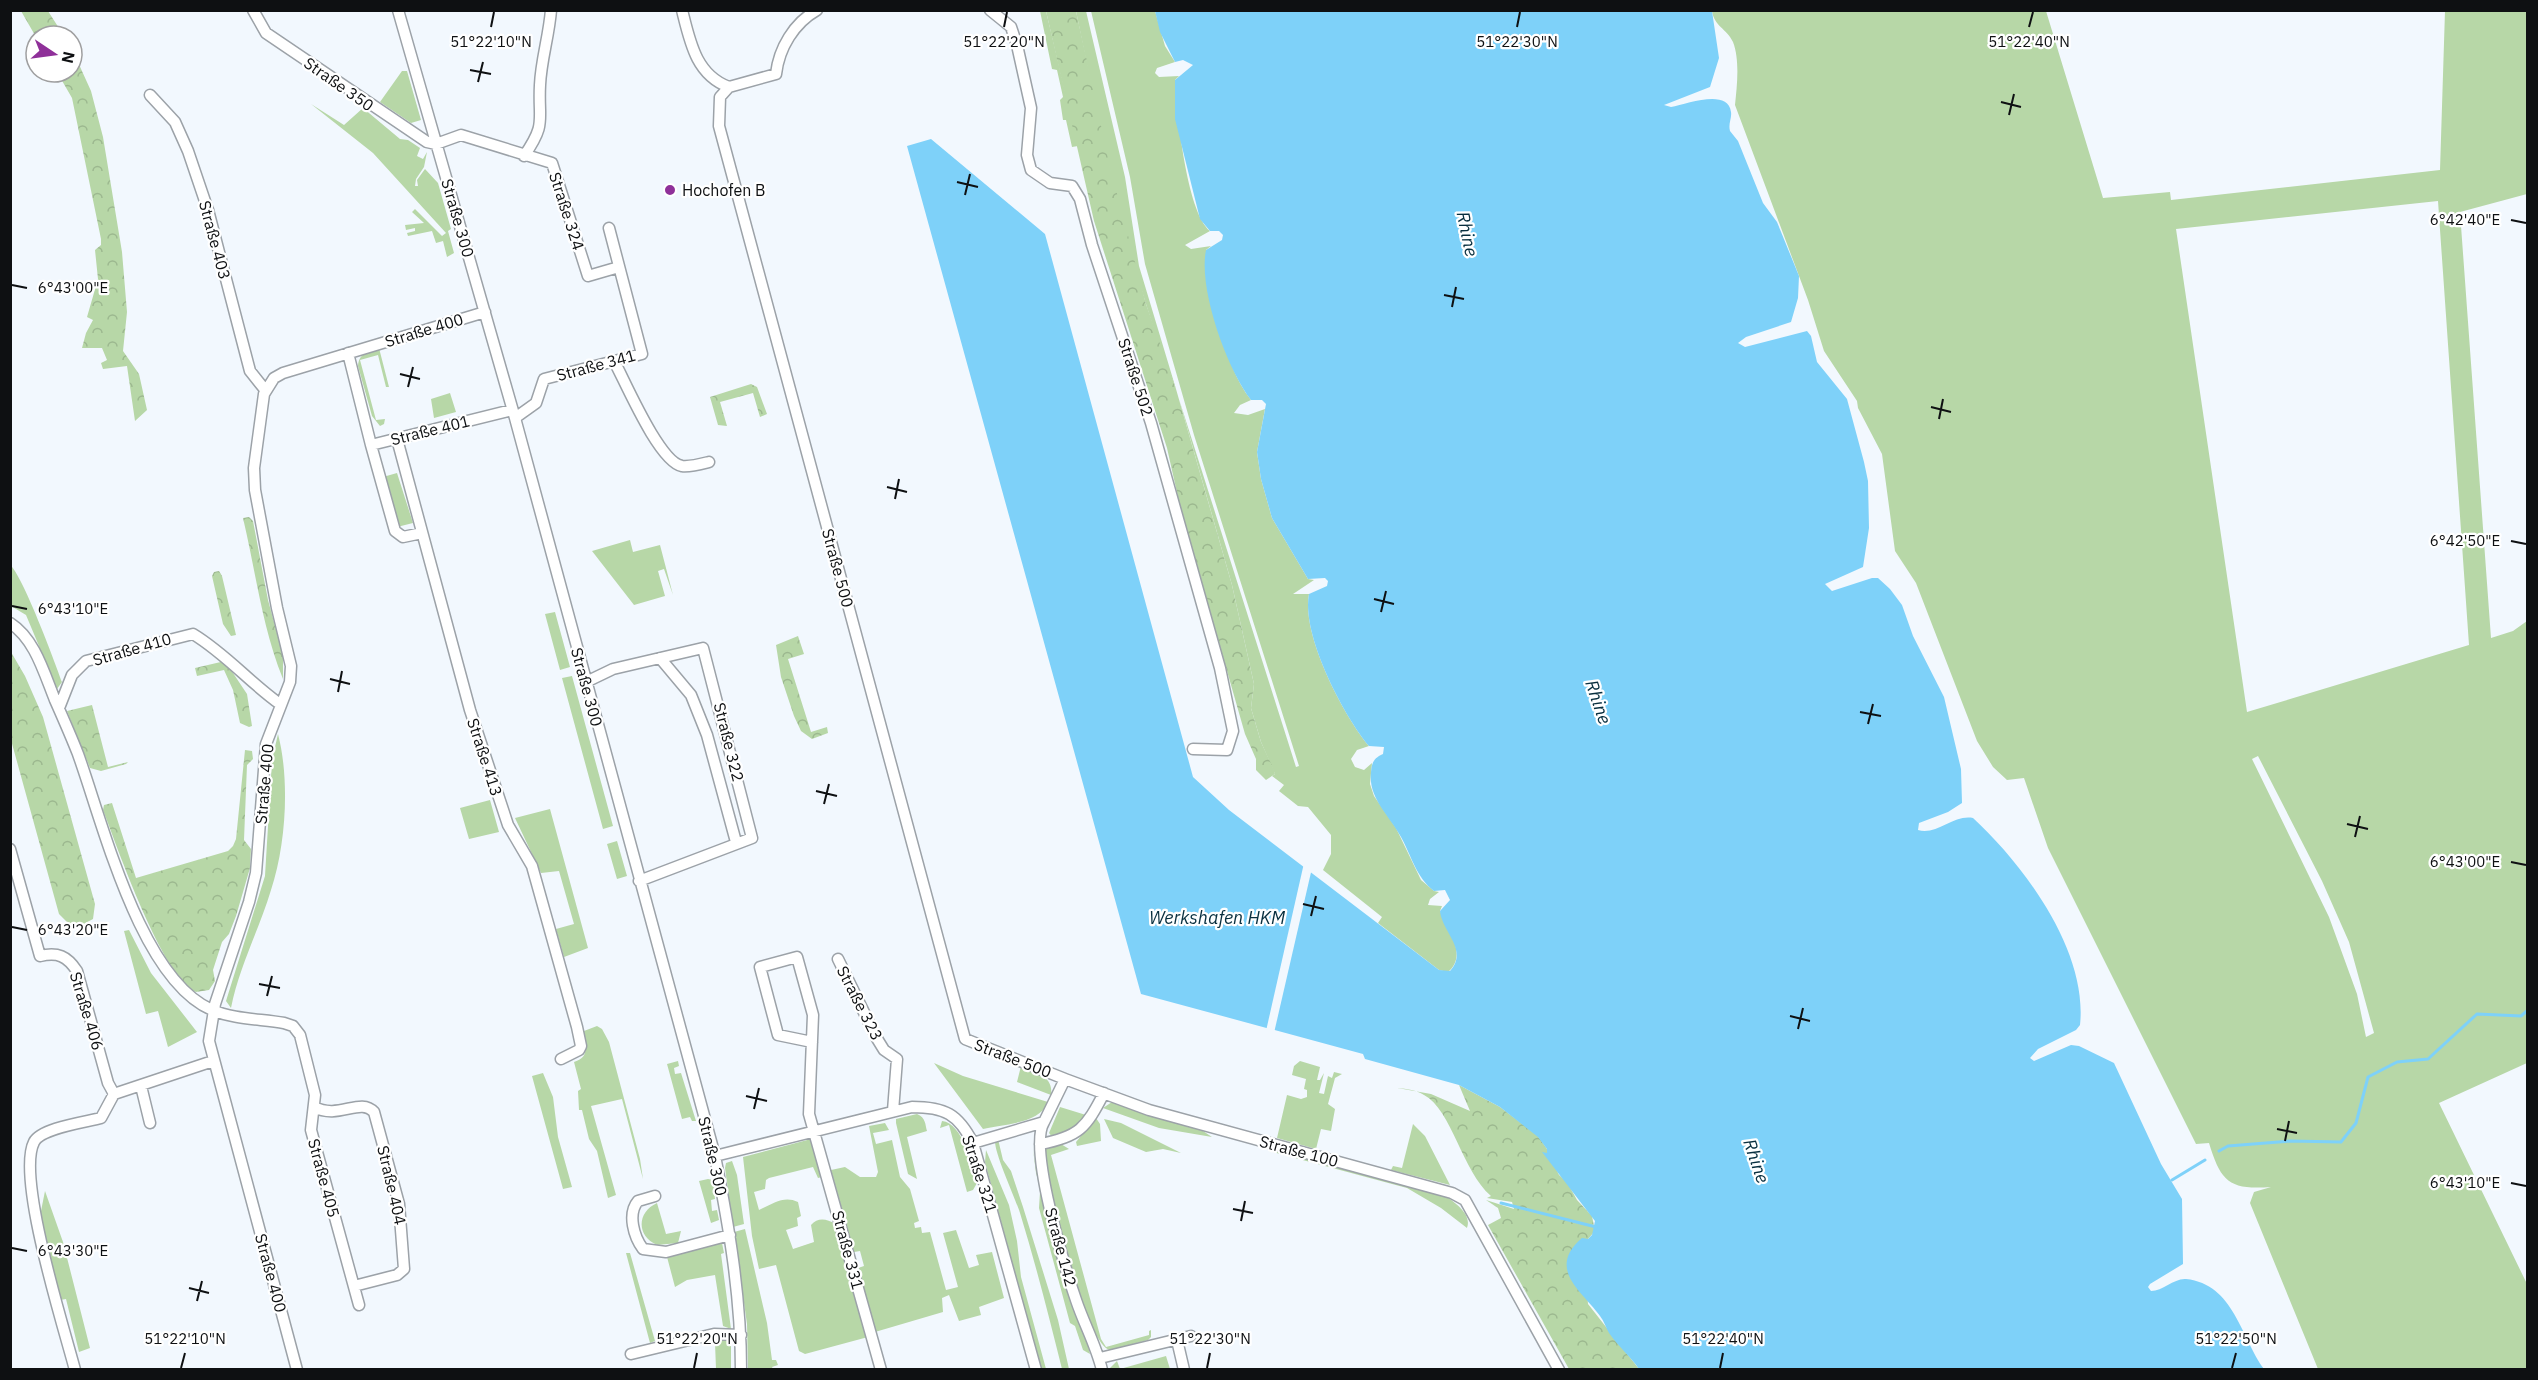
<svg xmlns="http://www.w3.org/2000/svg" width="2538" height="1380" font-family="'IBM Plex Sans',sans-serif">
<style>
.grass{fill:#b7d7a7;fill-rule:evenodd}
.forest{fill:url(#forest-crowns)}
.water{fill:#7ed1f9}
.pier{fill:#f2f8fe}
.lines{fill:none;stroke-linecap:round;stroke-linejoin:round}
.stream{stroke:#7ed1f9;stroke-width:3}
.minor-casing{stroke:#9ca2a8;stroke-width:13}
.minor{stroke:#fff;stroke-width:10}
.ticks{fill:none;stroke:#0e1012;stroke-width:2}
.poi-dot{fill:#8f3099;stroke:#fff;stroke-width:2}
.labels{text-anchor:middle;stroke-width:4.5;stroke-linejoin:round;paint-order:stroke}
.street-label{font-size:16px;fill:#0e1012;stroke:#fff}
.poi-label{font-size:16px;fill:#0e1012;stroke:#fff;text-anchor:start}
.water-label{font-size:18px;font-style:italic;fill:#082f3f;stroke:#fff}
.ticks-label{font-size:15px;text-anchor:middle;fill:#0e1012;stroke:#fff;stroke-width:4.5;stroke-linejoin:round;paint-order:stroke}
</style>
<defs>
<pattern id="forest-crowns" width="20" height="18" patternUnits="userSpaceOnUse" patternTransform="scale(1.5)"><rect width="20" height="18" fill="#b7d7a7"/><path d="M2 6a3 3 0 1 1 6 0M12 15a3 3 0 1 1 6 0" fill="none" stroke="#9cb88f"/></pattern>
</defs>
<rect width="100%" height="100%" fill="#f2f8fe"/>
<path class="grass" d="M1040,11H1046L1078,146L1072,147L1066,120H1063L1060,100L1063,97L1057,70L1052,69Z
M1076,11H1086L1125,177L1139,266L1176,389C1128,268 1102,138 1076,11Z
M1091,11H1155L1165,46L1175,62L1157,68L1155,73L1159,77L1179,76L1175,80C1177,112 1186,211 1210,231L1185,245L1191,249L1211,246L1206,250C1216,299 1220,360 1251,400L1240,405L1234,413L1248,415L1265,409L1257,452L1261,479L1272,518L1308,579L1314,580L1293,594H1309C1301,634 1343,715 1369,746L1357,750L1351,759L1355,767L1364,770L1372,763L1370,784L1374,796L1396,828L1421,880L1434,891L1439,892L1430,899L1428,905L1442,906L1440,911C1448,928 1468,956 1448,972L1439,970L1378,923L1382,917L1323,870L1331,854V835L1308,807L1298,806L1279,791L1284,785L1272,776L1275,774L1261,742L1251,708L1254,684L1232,585L1179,399L1296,767L1299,766L1194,435L1145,264L1130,177Z
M1712,11H2046L2103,198L2170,192L2171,200L2440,170L2445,11H2527V194L2460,212L2491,638L2513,631L2527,621V1063L2439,1103L2527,1284V1369H2318L2250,1203L2254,1192L2271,1187C2229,1190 2221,1182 2209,1143L2196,1144L2048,848L2024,778L2007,780L1993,767L1977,741L1916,583L1895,551L1882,454L1858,408L1857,401L1824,351L1808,300L1735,105C1737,86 1740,60 1733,42C1727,29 1714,26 1712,11ZM2438,201L2469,645L2247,712L2176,229ZM2258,756L2322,881L2349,942L2374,1033L2366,1037L2357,994L2329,917L2252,759Z
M402,71H407L421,120L411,123L380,102Z
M311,104L344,125L363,108L400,139L408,140L420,148L417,156L423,159L427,152L424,167L416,179L415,186H418L417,180L425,169L438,183L451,229L448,231L454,253L447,257L443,241L436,243L432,231L408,236L407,233L415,231V228L406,230L405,225L424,223L412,212L415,209L442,236L446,233L373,153Z
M379,348L389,387H386L378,355L360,360L376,420L385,419L384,424L380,426L372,416L358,366C359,353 368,352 379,348Z
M450,393L456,412L434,418L431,399Z
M397,473L413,523L397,527L383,477Z
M630,540L633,552L660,545L673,595L664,569L658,571L665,596L634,605L592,551Z
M10,565C22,574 55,662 62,682L57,689L26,615L11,606Z
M555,612L570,667L560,670L545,614Z
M572,676L613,826L603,829L562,678Z
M278,734C290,780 286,845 271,890C259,930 239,967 231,1008L226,1001L265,876L272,760Z
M490,800L499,832L469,839L460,808Z
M550,809L588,948L564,957L556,929L574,924L559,871L541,873L515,818Z
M617,841L627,876L617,879L607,844Z
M129,930L151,973L197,1032L168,1047L158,1011L146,1014L124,931Z
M597,1026L602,1029L609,1042L640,1159L643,1179L622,1099L591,1106L616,1195L608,1198L597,1151L589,1139L582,1110H579L578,1091L581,1089L574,1062C592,1056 583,1045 584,1031Z
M678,1061L679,1066L674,1068L675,1074L681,1073L696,1121H692L690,1117L682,1119L667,1064Z
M1300,1061L1320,1067L1317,1080H1320L1324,1073L1319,1093L1324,1094L1328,1076L1332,1078L1334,1072L1342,1074L1335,1078L1328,1104L1335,1109L1331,1131L1321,1129L1316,1149L1277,1138L1287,1095L1301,1099L1307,1097V1090L1304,1089L1306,1079L1292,1075L1294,1066Z
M934,1063L963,1076L1048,1102C1040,1124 1003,1124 983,1129Z
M1021,1066C1035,1072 1054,1076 1051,1095L1017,1082Z
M543,1073L553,1097L558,1137L572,1187L563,1189L532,1076Z
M1115,1100L1119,1104L1203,1131L1212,1137L1159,1128L1103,1108Z
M1060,1107L1086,1115L1074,1130L1053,1138L1049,1133Z
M917,1114C926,1118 925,1124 927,1131L907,1137L917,1179L908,1174L896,1123V1119Z
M1096,1118L1100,1124L1101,1141L1077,1146L1076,1142Z
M1104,1119L1121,1123L1181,1153L1163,1149L1146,1152L1113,1138Z
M942,1121C963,1123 972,1166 977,1183L973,1190L967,1192L949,1125L940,1128Z
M885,1123L889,1130L873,1133L876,1144L892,1140L900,1177L910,1189L919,1221L914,1223L915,1228L921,1227L922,1233L930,1232L946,1290L958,1287L943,1233L956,1230L969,1268L979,1265L976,1255L992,1252L1004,1298L979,1307L981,1315L959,1321L949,1295L942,1298L943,1312L875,1332L858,1268L864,1266L860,1251L854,1252L831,1170L845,1167L860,1177H876L878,1172L869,1126Z
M1413,1124L1425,1136L1450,1185L1391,1170L1393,1166L1402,1168Z
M811,1139L822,1177L818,1178L813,1167L769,1178L766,1180L765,1189L754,1192L759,1210C772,1204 784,1195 798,1202L801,1216L797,1218L798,1226L786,1230L793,1249L814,1242L811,1225C818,1217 827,1219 835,1224L868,1337L805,1354L799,1351L776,1265L759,1269L752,1236L743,1157Z
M998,1139L1003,1160L1011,1171L1023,1207L1058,1320L1069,1369H1062C1049,1317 1036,1265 1020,1213C1015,1197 994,1153 995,1140Z
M1061,1144L1069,1149L1051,1155L1101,1339L1106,1347L1149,1335V1331L1151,1330V1337L1148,1340L1110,1350C1087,1347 1051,1191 1044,1163L1046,1149Z
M1270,1148L1446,1196C1456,1204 1472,1214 1467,1228L1441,1208L1407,1188L1269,1151Z
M1033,1149L1036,1173L1073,1309L1084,1328L1090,1354L1083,1350L1075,1326L1070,1323L1039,1208L1040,1192Z
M986,1150L1009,1205L1017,1241L1021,1277L1046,1369H1041L985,1162Z
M732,1161L737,1175L744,1224L733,1227L725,1168L726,1163Z
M708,1179L713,1180L715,1199L711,1200L712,1211L717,1210L719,1220L711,1223L699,1181Z
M45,1191L63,1242L90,1348L79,1352L66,1299L60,1300L39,1221Z
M657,1203L666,1234L681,1231L678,1243L657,1245C636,1236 637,1212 657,1203Z
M745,1229L767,1323L772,1360H776L778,1365L772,1367L773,1369H748L747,1324L734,1232Z
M722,1243L724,1253L721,1254L731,1329L723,1326L715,1275L687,1280L675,1287L667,1257Z
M626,1253H630L655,1341L650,1343Z
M725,1339L731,1340V1369H716L715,1343Z
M1166,1356L1170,1369H1109L1117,1361L1120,1369Z"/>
<path class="forest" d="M21,11H48L64,36L36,37Z
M1046,11H1076L1110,167L1146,304L1176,389L1232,585L1254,684L1251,708L1261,742L1274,770L1275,774L1266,780L1256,770V759L1245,734L1180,506L1167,448L1094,221Z
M72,49L91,91L103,137L122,252L127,312L123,351L139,374L147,410L135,421L127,366L103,369L101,363L107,360L102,348H82L86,333L93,320L87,317L98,279L95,250L101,245V239L72,98L57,72H72Z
M751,384L757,387L767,414L760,417L753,393L720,402L727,426L718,425L710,397Z
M249,517L253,521L268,600L283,655V679C262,627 256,573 243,518Z
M219,571L222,576L236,635L231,636L223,624L212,576L214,572Z
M798,636L804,654L788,659L811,732L827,727L828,733L812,739L801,731L794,716L781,677L776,645Z
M11,652L25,676L43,717L95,904L93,919L80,926L70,925L59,914L11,740Z
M225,661L247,694L252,726L249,727L240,723L233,690L224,670L197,676L195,668Z
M92,705L108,767L128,762L126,764L101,771L90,768L67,711Z
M245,750L252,751L253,759L247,765L244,840L251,849L250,868L236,916L229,934L222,942L213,970L215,981L209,990L196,992C162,978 117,846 103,810L104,805L112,803L136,878L228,851L233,846L236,839Z
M1459,1085L1500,1107L1538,1136L1547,1149L1559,1175L1567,1182L1577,1200L1592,1216L1595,1231L1588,1239L1583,1240L1588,1304L1639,1369H1569L1488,1225L1501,1218L1498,1208L1486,1200L1514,1209L1512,1202L1487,1198L1491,1196C1462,1171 1452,1110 1424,1095C1415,1089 1403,1089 1392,1087L1431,1094L1470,1111Z"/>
<path class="water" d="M1155,11H1712L1719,58L1710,87L1664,105L1671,107C1687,104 1728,88 1731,112C1732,118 1728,124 1730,131L1738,141L1763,203L1777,222L1799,276L1798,298L1791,322L1746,337L1738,343L1745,347L1807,331L1811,336L1817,362L1847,399L1864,462L1868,481L1869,528L1863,567L1825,584L1832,591L1872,578H1878L1890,589L1902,605L1913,636L1944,697L1961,769L1962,803L1948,812L1919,823L1918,830C1936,836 1954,814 1973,818C2024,865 2088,951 2080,1025L2076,1030L2038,1049L2030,1058L2034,1061L2071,1045L2079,1046L2114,1063L2161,1164L2182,1199L2183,1264L2150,1284L2148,1287L2151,1291C2163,1291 2174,1278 2186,1279C2234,1284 2241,1338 2264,1369H1639C1631,1357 1618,1346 1609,1333C1606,1328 1604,1321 1600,1316C1582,1291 1546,1269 1582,1238L1588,1239L1592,1235L1595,1221L1542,1152L1547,1153V1149L1538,1137L1500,1107L1459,1085L1365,1059L1363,1054L1141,994L907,146L931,139L1045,234L1193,777L1229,810L1439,970L1450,971C1469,950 1442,932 1440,911L1450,900L1445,890L1434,891C1416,877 1412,857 1401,837C1389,815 1368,798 1371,772C1372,762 1374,758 1383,754L1384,747L1369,746C1343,715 1301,634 1309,594L1327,586L1328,581L1325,578L1308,579L1272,518L1261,479L1257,452L1266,404L1262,400H1251C1227,369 1198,289 1206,250L1222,240L1223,235L1219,231H1210L1200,219L1175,119V80L1193,65L1183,60L1175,62L1160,32Z"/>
<path class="pier" d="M1304,863L1312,868L1274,1033L1266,1031Z"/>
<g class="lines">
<path class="stream" d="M2219,1151L2228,1146L2290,1141L2341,1142L2356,1123L2368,1077L2397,1062L2428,1059L2477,1014L2521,1016L2528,1010
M2172,1180L2205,1160
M1501,1203L1596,1227"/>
<defs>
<path id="minor" d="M253,10L266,33L427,142L436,144L461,135L552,163L588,276L619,267
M398,10L515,418L715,1156C729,1227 741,1296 741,1370
M682,10C690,42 696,75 729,87
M990,10L1011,27L1017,45L1031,108L1027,155L1031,170L1050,183L1072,186L1080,199L1092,245L1151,423L1220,668L1233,731L1227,750L1193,749
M729,87L720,97L719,126L965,1039L1065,1079
M729,87L776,74C779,48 794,23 817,10
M150,95L175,122L188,151L208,210L250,371L266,391
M524,156C547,123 538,121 540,85C541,60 549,36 551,10
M348,353L371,445L512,410
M614,361C625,381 659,462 682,466C690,467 701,464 709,462
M515,418L536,403L544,379L642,354L609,228
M397,439L470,710L508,825L532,866L577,1027L581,1046L579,1050L561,1059
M371,445L395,531L403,537L422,533
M10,623C35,639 44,673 55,700C63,718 71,736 78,754C103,823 140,979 212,1010C233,1019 261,1019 284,1023L293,1026L300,1035L315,1095L311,1130L359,1305
M660,658L691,695L707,735L736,842
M586,682L613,669L703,648L752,838L639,881
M59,708L72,675L86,661L193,634C226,654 249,682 280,704
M10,849L40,956C58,952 67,956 77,971L108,1083L114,1094
M838,959L876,1037L884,1050L897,1059L893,1111
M812,1042L778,1035L760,967L797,957L813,1015L809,1114L881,1370
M141,1086L150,1123
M314,1107C339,1120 360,1097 374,1112L399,1204L404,1269L397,1275L354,1286
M1044,1122C1028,1148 1065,1268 1076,1300C1084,1324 1096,1345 1102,1370
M973,1143L1044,1122L1065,1079L1149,1110L1452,1193L1465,1200L1559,1370
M1040,1144C1079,1137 1086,1128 1104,1093
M715,1156L912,1107C945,1107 958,1114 973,1143L1036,1370
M655,1196L638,1201C627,1214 634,1237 643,1249L666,1252L730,1235
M1177,1340L1184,1370
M631,1354L714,1334L741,1335
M1100,1358L1191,1336
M75,1370C64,1328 16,1177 34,1142C41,1128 86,1122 101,1118L114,1094L213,1061
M297,1370L209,1041L215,1004L249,902L256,873L266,744L290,682L291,666L277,608L255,490L254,468L264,394L274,378L283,373L485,312"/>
</defs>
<use href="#minor" class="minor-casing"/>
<use href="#minor" class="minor"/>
</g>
<path class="ticks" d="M491,27L494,12M1004,27L1007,12M1517,27L1520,12M2029,27L2033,12M470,70L491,74M478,82L483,62M2001,102L2021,107M2009,115L2014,94M957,182L978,187M965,195L970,174M2511,220L2526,223M12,285L27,288M1444,295L1464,299M1452,307L1456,287M400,374L420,379M408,387L413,367M1931,407L1951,412M1939,419L1943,399M887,487L907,492M895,499L899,479M2511,541L2526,544M1374,599L1394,604M12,606L27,609M1381,612L1386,591M330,679L350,684M338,692L342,671M1860,712L1881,716M1868,724L1873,704M816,791L837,796M824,804L829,784M2347,824L2368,829M2355,837L2360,816M2511,862L2526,865M1303,904L1324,909M1311,916L1316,896M12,927L27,930M259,984L280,988M267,996L272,976M1790,1016L1810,1021M1798,1029L1803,1008M746,1096L767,1101M754,1109L759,1088M2277,1129L2297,1133M2285,1141L2289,1121M2511,1183L2526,1186M1233,1209L1253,1213M1241,1221L1245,1201M12,1248L27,1251M189,1288L209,1293M197,1301L202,1281M181,1368L185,1353M694,1368L697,1353M1207,1368L1210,1353M1720,1368L1723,1353M2232,1368L2236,1353"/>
<circle class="poi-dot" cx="670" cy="190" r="6"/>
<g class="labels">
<g class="street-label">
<text transform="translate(339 84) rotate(35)" y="6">Straße 350</text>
<text transform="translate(567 211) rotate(72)" y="6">Straße 324</text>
<text transform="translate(458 218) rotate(74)" y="6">Straße 300</text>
<text transform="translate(215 240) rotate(75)" y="6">Straße 403</text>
<text transform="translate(424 330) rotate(-17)" y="6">Straße 400</text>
<text transform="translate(596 365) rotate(-15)" y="6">Straße 341</text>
<text transform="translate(1136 377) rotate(72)" y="6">Straße 502</text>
<text transform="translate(430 430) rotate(-14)" y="6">Straße 401</text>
<text transform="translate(838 568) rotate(75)" y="6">Straße 500</text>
<text transform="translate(132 649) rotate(-16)" y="6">Straße 410</text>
<text transform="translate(587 687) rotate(75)" y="6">Straße 300</text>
<text transform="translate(729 742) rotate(76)" y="6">Straße 322</text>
<text transform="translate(485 757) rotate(72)" y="6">Straße 413</text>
<text transform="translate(264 784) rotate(-85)" y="6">Straße 400</text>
<text transform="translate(860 1003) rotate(63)" y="6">Straße 323</text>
<text transform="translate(87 1011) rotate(73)" y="6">Straße 406</text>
<text transform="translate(1013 1058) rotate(21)" y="6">Straße 500</text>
<text transform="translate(1299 1151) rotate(15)" y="6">Straße 100</text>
<text transform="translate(713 1156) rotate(77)" y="6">Straße 300</text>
<text transform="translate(980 1174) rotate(72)" y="6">Straße 321</text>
<text transform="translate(324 1178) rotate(75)" y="6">Straße 405</text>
<text transform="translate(392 1185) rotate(77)" y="6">Straße 404</text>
<text transform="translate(1061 1247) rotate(75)" y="6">Straße 142</text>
<text transform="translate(848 1250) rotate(75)" y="6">Straße 331</text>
<text transform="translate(271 1273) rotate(75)" y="6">Straße 400</text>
</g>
<g class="poi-label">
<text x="682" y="196">Hochofen B</text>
</g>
<g class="water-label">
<text transform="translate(1467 234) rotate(78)" y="6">Rhine</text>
<text transform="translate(1598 702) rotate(71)" y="6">Rhine</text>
<text x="1217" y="924">Werkshafen HKM</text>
<text transform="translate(1756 1161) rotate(71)" y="6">Rhine</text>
</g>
</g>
<g class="ticks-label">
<text x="491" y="47">51°22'10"N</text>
<text x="1004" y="47">51°22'20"N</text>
<text x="1517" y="47">51°22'30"N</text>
<text x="2029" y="47">51°22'40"N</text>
<text x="2465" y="225">6°42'40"E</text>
<text x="73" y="293">6°43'00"E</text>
<text x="2465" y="546">6°42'50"E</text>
<text x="73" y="614">6°43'10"E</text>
<text x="2465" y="867">6°43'00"E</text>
<text x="73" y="935">6°43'20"E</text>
<text x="2465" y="1188">6°43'10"E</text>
<text x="73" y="1256">6°43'30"E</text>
<text x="185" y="1344">51°22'10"N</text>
<text x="697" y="1344">51°22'20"N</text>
<text x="1210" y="1344">51°22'30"N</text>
<text x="1723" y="1344">51°22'40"N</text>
<text x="2236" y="1344">51°22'50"N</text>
</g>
<rect width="2538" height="1380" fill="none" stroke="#0e1012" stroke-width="24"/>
<g transform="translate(54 54) rotate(103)"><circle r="28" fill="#ffffff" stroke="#9f9fa0" stroke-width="1.5"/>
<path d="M0-4.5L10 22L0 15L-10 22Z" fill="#8f3099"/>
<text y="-9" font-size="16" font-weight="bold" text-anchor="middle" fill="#0e1012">N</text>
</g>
</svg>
